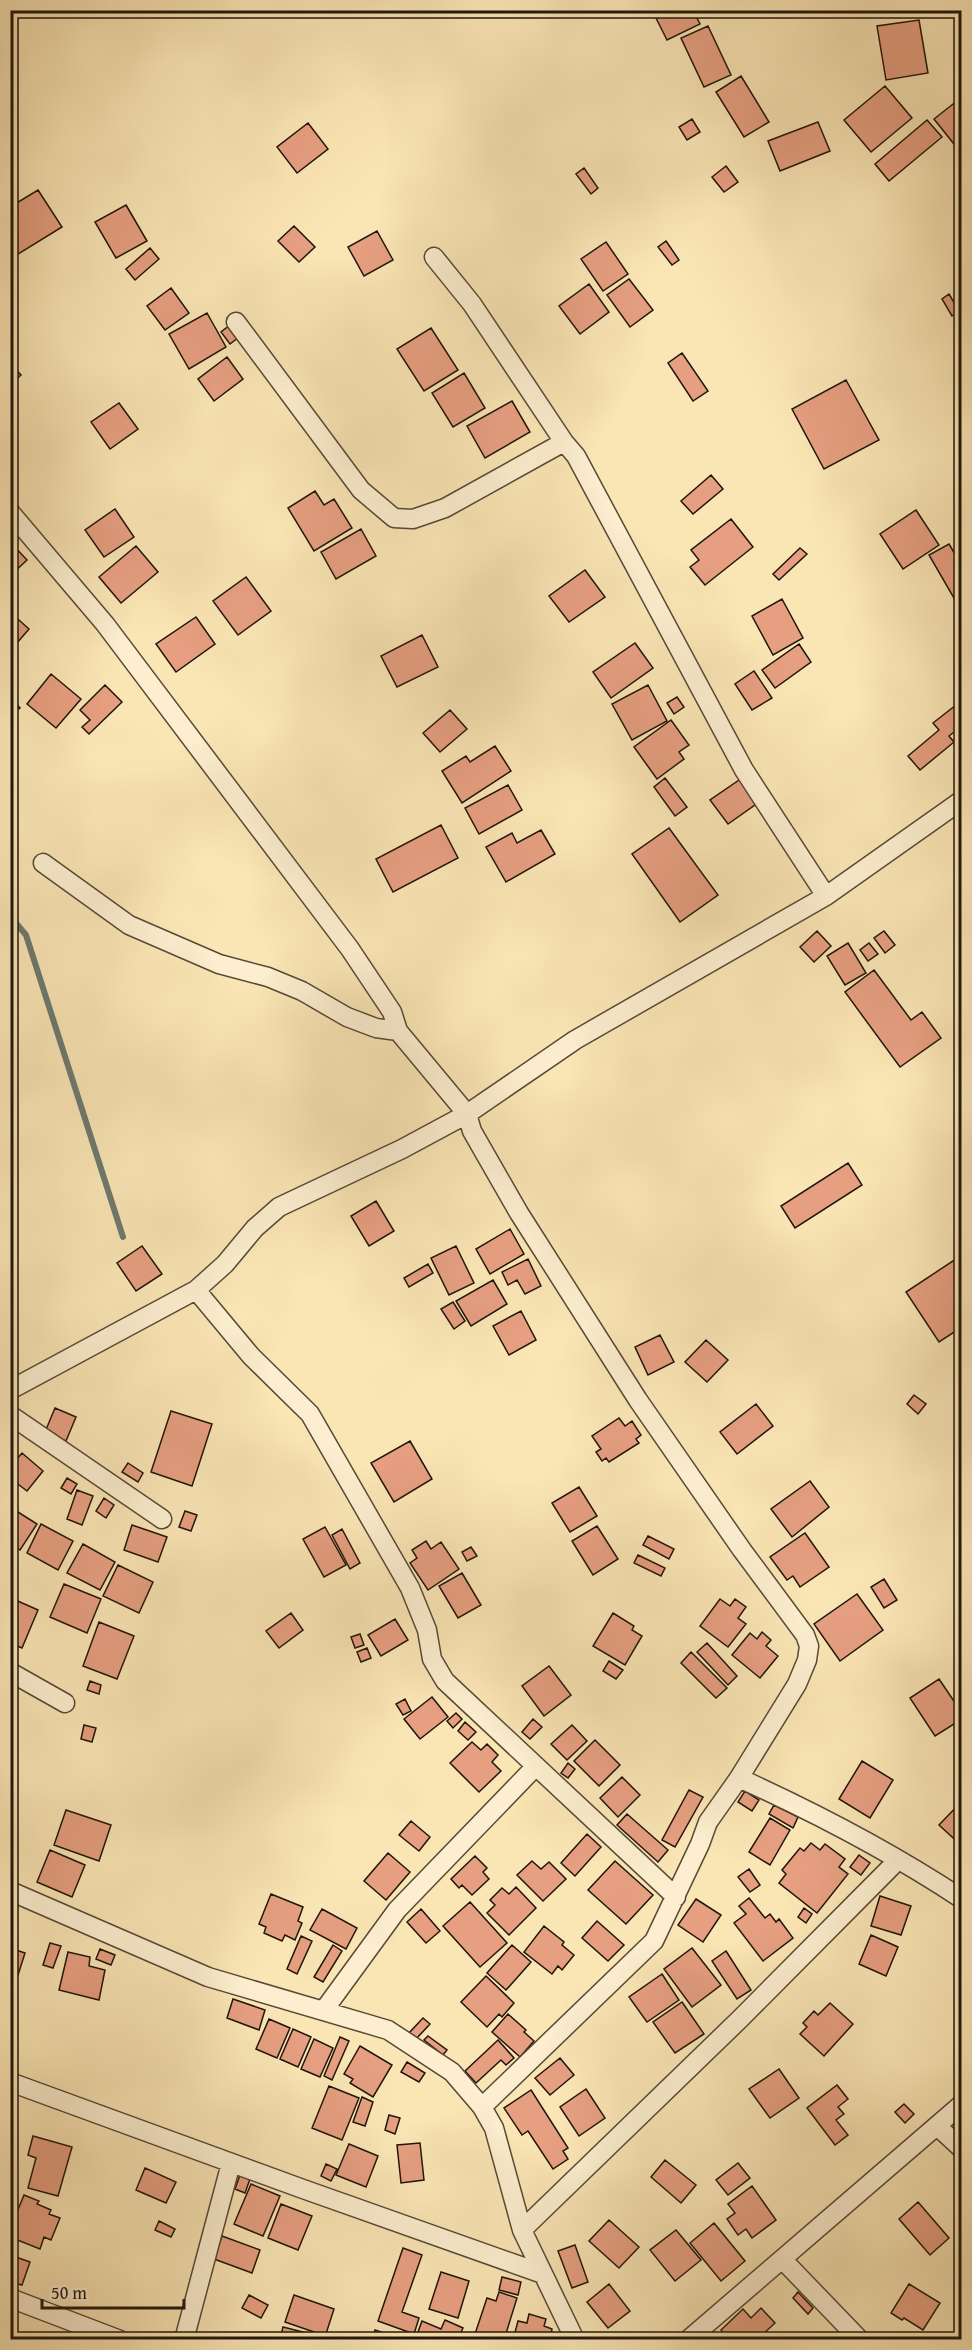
<svg xmlns="http://www.w3.org/2000/svg" width="972" height="2350" font-family="'Gentium Book Plus',serif">
<style>
.lines{fill:none;stroke-linecap:round;stroke-linejoin:round}
.stream{stroke:#6c7a6f;stroke-width:6}
.building{fill:#e69f81;stroke:#20150a;stroke-width:1.5}
.minor-casing{stroke:#564935;stroke-width:21}
.minor{stroke:#fceecf;stroke-width:18}
</style>
<rect width="100%" height="100%" fill="#fae5b5"/>
<filter id="stains"><feTurbulence type="fractalNoise" baseFrequency=".00333" numOctaves="4"/><feColorMatrix values="0 0 0 0 .2 0 0 0 0 .09 0 0 0 0 .02 0 0 0 .5 -.17"/></filter>
<radialGradient id="worn" r=".72"><stop offset=".6" stop-color="#630" stop-opacity="0"/><stop offset="1" stop-color="#630" stop-opacity=".3"/></radialGradient>
<g class="lines">
<path class="stream" d="M10,916L26,935L123,1237"/>
</g>
<path class="building" d="M652,10H693L700,24L667,40Z
M919,20L928,73L886,80L877,26Z
M708,26L731,75L704,87L681,38Z
M741,76L769,122L744,137L716,92Z
M885,86L912,118L871,152L844,120Z
M962,97V154L934,119Z
M692,119L700,132L687,140L679,127Z
M927,120L942,137L889,181L875,164Z
M818,122L830,151L780,171L768,141Z
M308,123L328,149L297,173L277,147Z
M726,166L738,182L724,192L712,177Z
M584,168L598,188L591,194L576,174Z
M38,190L62,227L10,259V207Z
M126,205L147,241L116,258L95,222Z
M294,226L315,247L299,262L278,241Z
M377,231L393,260L364,276L348,247Z
M666,241L679,260L672,265L658,247Z
M606,242L628,274L603,291L581,259Z
M150,248L159,259L135,280L126,269Z
M629,279L653,310L630,327L607,295Z
M589,284L609,312L580,334L559,306Z
M171,288L189,313L165,330L147,306Z
M949,294L959,311L952,316L942,299Z
M207,313L226,347L189,369L169,334Z
M230,325L239,337L230,344L221,332Z
M431,328L458,370L424,391L397,349Z
M682,353L708,391L693,401L668,363Z
M227,357L243,379L214,401L198,379Z
M10,363L21,375L10,385Z
M464,373L485,408L453,427L432,393Z
M846,380L879,440L824,469L792,409Z
M512,401L530,432L485,458L467,426Z
M119,403L138,429L110,449L91,422Z
M711,475L723,489L693,514L681,501Z
M315,491L324,505L334,499L352,528L314,551L288,508Z
M115,509L134,537L104,557L85,530Z
M916,510L939,545L903,569L880,534Z
M731,519L753,547L705,585L690,567L699,560L691,550Z
M361,529L376,556L336,579L321,552Z
M10,542L27,560L10,576Z
M949,544L962,566V612L929,555Z
M136,546L158,572L121,603L99,577Z
M800,548L807,554L779,580L773,574Z
M585,570L605,597L569,622L549,596Z
M246,577L271,611L238,635L213,601Z
M782,599L803,638L773,655L752,616Z
M10,612L29,629L10,651Z
M196,617L215,644L176,672L156,644Z
M422,635L438,667L397,687L381,656Z
M635,643L653,668L611,698L593,672Z
M799,644L811,662L775,688L762,670Z
M754,671L772,698L752,710L735,684Z
M51,674L81,699L56,728L27,704Z
M105,685L122,702L89,734L82,727L90,720L80,710Z
M648,685L667,721L632,740L612,704Z
M10,697L20,708L10,716Z
M677,697L684,707L674,714L667,703Z
M956,705L962,712V726L949,736L954,742L920,770L908,756L939,730L933,723Z
M450,710L467,729L440,752L423,733Z
M671,720L689,745L679,752L684,759L657,779L634,747Z
M495,746L511,771L462,803L442,771L466,756L470,762Z
M745,776L762,800L728,824L710,800Z
M665,778L687,807L675,816L654,787Z
M508,785L522,810L479,834L465,808Z
M441,825L458,858L393,892L376,859Z
M669,828L718,895L680,922L632,854Z
M541,830L555,854L506,882L486,847L512,833L517,843Z
M817,931L831,946L814,962L800,947Z
M884,931L895,945L885,953L874,938Z
M848,943L866,973L845,985L827,956Z
M869,943L878,954L868,961L860,950Z
M874,970L911,1020L922,1012L941,1038L900,1067L845,992Z
M848,1163L862,1185L795,1228L781,1206Z
M376,1201L394,1231L369,1246L351,1216Z
M510,1229L524,1254L490,1274L476,1249Z
M142,1246L162,1274L136,1291L117,1263Z
M456,1246L474,1283L449,1295L431,1258Z
M962,1255V1327L939,1342L906,1292Z
M528,1259L541,1286L525,1294L517,1280L508,1285L502,1272Z
M428,1264L433,1273L409,1287L404,1278Z
M493,1280L507,1304L471,1326L456,1301Z
M453,1302L465,1321L454,1329L441,1309Z
M521,1311L536,1340L509,1355L493,1326Z
M660,1335L674,1362L648,1375L635,1347Z
M706,1340L728,1360L707,1382L685,1362Z
M914,1395L926,1404L918,1414L907,1404Z
M756,1404L773,1426L737,1454L720,1432Z
M55,1408L76,1417L66,1441L45,1432Z
M171,1411L212,1424L192,1486L151,1472Z
M619,1418L625,1426L632,1421L641,1435L636,1439L639,1443L609,1462L606,1458L602,1461L596,1452L601,1449L592,1436Z
M410,1441L432,1479L394,1502L371,1463Z
M22,1453L43,1471L27,1491L10,1478V1467Z
M128,1463L143,1473L138,1482L122,1472Z
M67,1478L77,1484L71,1494L61,1488Z
M810,1481L829,1507L792,1537L771,1509Z
M579,1487L597,1516L570,1532L552,1503Z
M77,1490L93,1496L82,1525L67,1519Z
M104,1498L114,1505L106,1518L96,1511Z
M10,1507L37,1524L20,1550L10,1543Z
M185,1511L197,1515L191,1531L179,1527Z
M41,1524L73,1541L58,1570L27,1553Z
M132,1525L167,1537L158,1562L124,1550Z
M597,1526L618,1559L593,1575L572,1541Z
M325,1527L346,1565L324,1577L303,1539Z
M342,1529L360,1563L350,1569L332,1535Z
M805,1533L829,1567L800,1587L793,1576L787,1580L770,1557Z
M648,1536L674,1549L669,1559L643,1545Z
M426,1541L431,1549L441,1542L459,1569L428,1590L410,1563L417,1558L412,1550Z
M83,1544L115,1562L100,1590L67,1573Z
M471,1547L477,1556L467,1561L462,1552Z
M638,1555L665,1568L661,1576L634,1563Z
M118,1565L153,1582L139,1613L103,1596Z
M462,1573L481,1605L458,1618L439,1586Z
M884,1579L897,1600L884,1608L871,1587Z
M64,1584L101,1599L87,1633L50,1617Z
M857,1594L883,1630L840,1661L814,1624Z
M11,1598L38,1610L22,1648L10,1643Z
M720,1599L730,1606L735,1599L746,1607L738,1618L746,1624L728,1647L700,1626Z
M291,1613L303,1630L279,1648L266,1631Z
M613,1613L634,1626L632,1630L642,1636L625,1665L593,1646Z
M395,1619L408,1640L381,1656L368,1635Z
M99,1622L134,1636L117,1679L83,1666Z
M762,1632L771,1640L766,1646L778,1656L760,1678L732,1655L750,1633L757,1639Z
M360,1634L364,1645L355,1648L351,1637Z
M707,1643L737,1676L728,1685L697,1652Z
M367,1648L371,1658L361,1662L357,1652Z
M691,1652L727,1688L716,1698L681,1663Z
M609,1661L623,1670L616,1679L603,1671Z
M549,1666L571,1695L544,1716L522,1686Z
M939,1679L962,1713V1719L935,1736L910,1698Z
M90,1681L101,1685L99,1694L87,1690Z
M432,1697L448,1717L420,1739L404,1719Z
M405,1699L411,1711L403,1715L396,1704Z
M456,1713L462,1719L453,1728L447,1721Z
M533,1719L542,1727L530,1739L522,1732Z
M465,1722L476,1732L468,1740L458,1731Z
M84,1725L96,1728L92,1742L81,1739Z
M572,1725L587,1741L567,1760L551,1744Z
M595,1740L620,1765L599,1786L574,1761Z
M472,1742L481,1750L487,1744L498,1755L492,1762L501,1771L479,1792L450,1763Z
M862,1761L893,1780L870,1818L839,1799Z
M568,1763L575,1769L568,1778L561,1773Z
M622,1777L640,1795L618,1817L600,1798Z
M689,1790L703,1797L675,1847L662,1840Z
M745,1791L759,1800L752,1811L738,1802Z
M962,1801V1846L939,1825Z
M774,1805L798,1817L793,1828L769,1814Z
M66,1810L111,1825L99,1861L54,1845Z
M627,1814L668,1850L658,1862L617,1825Z
M770,1818L790,1830L770,1865L749,1852Z
M411,1821L430,1837L419,1851L399,1835Z
M587,1834L601,1847L575,1876L561,1863Z
M811,1843L820,1850L825,1844L845,1859L839,1867L848,1874L817,1913L779,1883L786,1874L782,1870L800,1848L804,1851Z
M50,1850L85,1865L72,1897L37,1882Z
M388,1853L410,1872L386,1900L364,1881Z
M859,1855L870,1863L861,1875L850,1867Z
M475,1856L487,1868L483,1872L489,1879L472,1895L462,1885L459,1888L451,1879Z
M532,1861L541,1869L549,1862L566,1879L543,1901L517,1875Z
M615,1861L653,1895L626,1924L588,1890Z
M749,1869L760,1885L750,1892L738,1877Z
M516,1887L536,1908L509,1935L487,1913L495,1905L490,1900L502,1888L509,1894Z
M271,1894L303,1907L298,1921L302,1923L295,1940L285,1935L282,1941L264,1933L266,1927L259,1924Z
M880,1896L911,1906L901,1935L871,1926Z
M749,1898L765,1918L770,1914L776,1922L779,1919L793,1938L763,1961L734,1923L746,1914L739,1906Z
M696,1899L721,1915L703,1942L678,1925Z
M470,1902L507,1943L480,1967L443,1926Z
M804,1908L812,1914L806,1923L798,1917Z
M322,1909L357,1928L346,1949L310,1930Z
M421,1909L440,1931L426,1943L407,1922Z
M597,1921L624,1945L608,1961L582,1938Z
M544,1926L564,1942L562,1945L574,1955L562,1970L558,1966L552,1974L524,1952Z
M871,1935L898,1947L886,1976L859,1964Z
M301,1936L312,1941L297,1974L287,1969Z
M50,1943L61,1946L53,1968L43,1965Z
M333,1945L342,1951L323,1982L314,1977Z
M512,1945L531,1962L506,1990L487,1973Z
M10,1948L25,1953L18,1975L10,1972Z
M692,1948L721,1985L692,2007L664,1969Z
M100,1949L115,1955L111,1965L96,1959Z
M726,1951L751,1990L737,1999L712,1961Z
M68,1952L90,1957L89,1966L105,1970L99,2000L59,1990Z
M662,1974L679,2000L647,2022L629,1997Z
M486,1976L514,2003L502,2017L499,2014L487,2027L461,2002Z
M233,1999L265,2010L259,2030L227,2018Z
M682,2002L704,2034L675,2053L653,2022Z
M830,2003L853,2024L824,2056L800,2034L807,2027L803,2023L814,2011L818,2015Z
M508,2014L526,2030L524,2032L534,2041L520,2057L492,2032Z
M423,2018L430,2024L416,2039L409,2033Z
M269,2019L290,2028L277,2058L256,2049Z
M293,2029L311,2037L298,2067L280,2059Z
M428,2036L447,2050L443,2055L424,2040Z
M340,2037L349,2041L332,2080L324,2076Z
M314,2039L333,2048L320,2077L301,2069Z
M498,2040L514,2058L506,2065L501,2060L476,2083L465,2071Z
M360,2046L392,2065L373,2097L350,2083L353,2079L344,2074Z
M560,2058L574,2075L550,2095L535,2078Z
M407,2062L425,2073L419,2082L401,2072Z
M779,2069L799,2098L770,2118L749,2089Z
M837,2085L848,2099L838,2107L844,2114L836,2120L848,2135L835,2145L807,2108Z
M329,2086L359,2098L342,2140L312,2128Z
M586,2089L605,2118L579,2136L560,2107Z
M531,2090L568,2148L563,2151L568,2159L553,2169L528,2131L522,2135L504,2108Z
M362,2097L373,2102L365,2126L353,2122Z
M904,2104L914,2114L905,2123L895,2112Z
M389,2115L400,2118L395,2134L385,2130Z
M33,2136L72,2147L58,2196L28,2188L36,2158L28,2155Z
M420,2143L424,2180L401,2183L397,2145Z
M349,2144L378,2156L366,2187L336,2175Z
M665,2160L696,2185L681,2203L651,2177Z
M738,2163L750,2178L728,2195L716,2180Z
M326,2164L337,2169L331,2181L321,2176Z
M145,2168L176,2182L166,2203L136,2190Z
M240,2175L250,2179L245,2193L235,2189Z
M251,2184L280,2196L263,2236L234,2224Z
M752,2186L776,2220L752,2238L746,2229L738,2235L727,2219L735,2213L728,2204Z
M24,2195L39,2201L37,2204L51,2210L49,2214L60,2218L51,2240L44,2237L40,2249L10,2237V2229Z
M918,2202L949,2238L930,2255L899,2219Z
M281,2204L312,2216L298,2250L268,2238Z
M609,2220L639,2247L619,2268L589,2241Z
M159,2221L175,2229L171,2237L155,2230Z
M714,2223L745,2261L721,2281L690,2243Z
M676,2230L701,2260L675,2281L650,2250Z
M222,2236L260,2250L252,2273L214,2259Z
M575,2245L588,2282L572,2288L558,2251Z
M403,2248L422,2255L402,2312L419,2318L414,2334L378,2321Z
M10,2255L30,2262L22,2285L10,2282Z
M961,2268H962V2301H959Z
M441,2272L469,2281L458,2318L429,2309Z
M502,2277L521,2282L518,2295L499,2290Z
M609,2284L630,2311L608,2328L587,2302Z
M909,2284L940,2303L923,2330L904,2318L902,2320L891,2313Z
M499,2292L517,2298L504,2340H473L487,2298L496,2301Z
M798,2292L813,2308L808,2314L793,2298Z
M249,2295L268,2305L261,2318L242,2308Z
M294,2295L334,2309L324,2340H311L314,2332L285,2322Z
M761,2308L775,2323L763,2334L767,2340H730L721,2330L743,2309L751,2318Z
M529,2314L546,2319L544,2326L552,2329L550,2340H513L518,2321L527,2323Z
M445,2320L463,2328L458,2340H415L422,2321L441,2329Z
M283,2327L307,2333L305,2340H280Z
M375,2330L405,2340H372Z"/>
<g class="lines">
<defs>
<path id="minor" d="M434,257L472,304L564,442L576,456L744,770L826,896
M236,322L361,490L394,518L413,519L445,508L564,442
M10,512L105,624L350,949L392,1012L398,1031L467,1114L472,1131L519,1213L638,1400L742,1550L805,1635L809,1646L807,1660L797,1684L739,1778L708,1822L700,1844L654,1941L482,2107
M43,863L129,925L219,964L268,977L302,991L347,1017L376,1028L398,1031
M196,1290L251,1356L310,1414L410,1588L427,1630L432,1659L445,1681L676,1897
M10,1390L196,1290L225,1264L255,1228L279,1207L402,1149L467,1114L575,1040L826,896L962,800
M10,1415L162,1519
M10,1672L65,1703
M739,1778C816,1813 891,1852 962,1899
M10,1891L208,1977L388,2030L452,2072L482,2107L494,2128L522,2230L575,2340
M324,2010L397,1910L536,1766
M10,2082L303,2189L543,2274
M937,2126L962,2149
M522,2230L741,2018L898,1860
M782,2259L860,2340
M10,2298L120,2340
M184,2340L231,2163
M688,2340L962,2104"/>
</defs>
<use href="#minor" class="minor-casing"/>
<use href="#minor" class="minor"/>
</g>
<rect width="972" height="2350" fill="none" stroke="#fae5b5" stroke-width="36"/>
<rect x="12" y="12" width="948" height="2326" fill="none" stroke="#20150a" stroke-width="3"/>
<rect x="18" y="18" width="936" height="2314" fill="none" stroke="#20150a" stroke-width="1.5"/>
<path d="M42 2299v9h142v-9" fill="none" stroke="#20150a" stroke-width="3"/>
<text x="51" y="2299" font-size="18" fill="#20150a" stroke="#fceecf" stroke-width="4.5" paint-order="stroke">50 m</text>
<rect width="100%" height="100%" filter="url(#stains)"/>
<rect width="100%" height="100%" fill="url(#worn)"/>
</svg>
